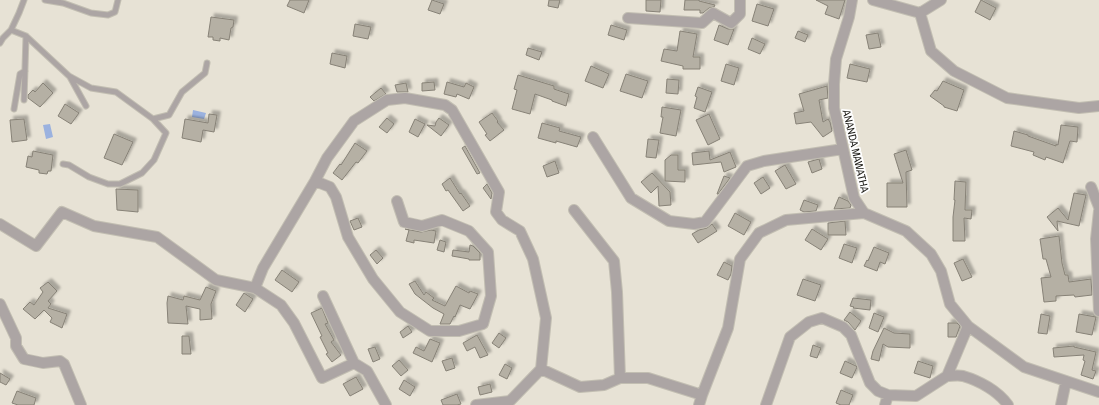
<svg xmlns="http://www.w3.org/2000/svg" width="1099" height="405" font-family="'Archivo Narrow',sans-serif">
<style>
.water{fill:#9bb2df}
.building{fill:#b5b0a4;stroke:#878277;filter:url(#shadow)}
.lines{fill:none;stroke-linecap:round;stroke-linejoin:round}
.service-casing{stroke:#c2beb2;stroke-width:7}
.minor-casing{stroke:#c2beb2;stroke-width:12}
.service{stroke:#aca5a4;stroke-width:5}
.minor{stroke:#aca5a4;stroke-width:10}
.labels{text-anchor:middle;stroke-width:3.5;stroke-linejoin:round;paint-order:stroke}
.street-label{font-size:11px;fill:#1a1914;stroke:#fff}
</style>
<defs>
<filter id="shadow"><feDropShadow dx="3.5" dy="-3.5" stdDeviation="1" flood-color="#0004"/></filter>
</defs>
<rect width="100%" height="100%" fill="#e7e2d5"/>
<path class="water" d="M193,110L206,113L204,119L192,117Z
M50,124L53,137L46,139L43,125Z"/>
<path class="building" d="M290,0H309L304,13L287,6Z
M432,0L444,4L440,14L428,10Z
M549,0H560L558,8L548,6Z
M646,0H661L660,12L646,11Z
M685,0H699V1L715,5L714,7L709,8L703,13H700V10H684Z
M816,0H845L839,19L825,14L828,6Z
M981,0L996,8L990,20L975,12Z
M757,4L774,9L768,26L752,21Z
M211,17L234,20L233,27L231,28L229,40L220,38V41L213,40V37H208Z
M355,24L371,27L368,39L353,36Z
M611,25L627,30L624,40L608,35Z
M719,25L728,29H734L728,45L714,40Z
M680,31L697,34L693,57H700V69H683V66L661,61L664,49L677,51Z
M798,31L808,35L805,42L795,38Z
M878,33L881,47L869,49L866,35Z
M752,38L765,44L760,54L748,49Z
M528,48L542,52L539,60L526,55Z
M332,53L347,56L345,68L330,64Z
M726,64L739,68L734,85L721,81Z
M850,64L870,69L867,82L847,78Z
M591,66L609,74L603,88L585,81Z
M626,74L648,81L642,98L620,91Z
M518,75L554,86V89L569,94L566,106L552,101V100L535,94L530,114L512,109L517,90L514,89Z
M667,79L679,80L678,94L666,93Z
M943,81L964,90L957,111L944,107V106L930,96L935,90L937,91Z
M434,82L435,90L422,91V83Z
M447,82L464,87L466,83L474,87L469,99L457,94L456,97L444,94Z
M43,83L53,93L40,107L28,98V95L33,90L35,92Z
M406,83L408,92H397L395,85Z
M827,86L828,98L819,100L823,122L828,119L830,122L832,131L823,137L811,122L796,124L794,113L804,111L799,94Z
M698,87L712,92L705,112L694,108L697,97L695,96Z
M381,88L386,94L374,101L370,97Z
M65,104L79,113L71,124L58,116Z
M662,107L681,110L676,136L660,133L663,117H661Z
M492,113L498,121L497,122L504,130L490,141L485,135L487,134L479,122Z
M209,114L217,115L214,132L203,130L201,142L182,138L185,119L208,123Z
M709,114L720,139L708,145L696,120Z
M387,118L394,124L387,133L379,127Z
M439,118L449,125L441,136L427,125L435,126L436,122Z
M24,119L27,140L12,142L10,120Z
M415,119L425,124L418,137L409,132Z
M542,123L560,128L559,131L581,137L577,147L556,141V143L538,138Z
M1061,125L1078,127L1077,142L1070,141L1063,163L1046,157L1045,160L1033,155L1034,152L1011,146L1014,131L1028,135V136L1056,146V144L1058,145Z
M114,134L133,142L122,165L104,158Z
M648,139L659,140L656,158L646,157Z
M355,143L367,151L358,163L356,162L342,180L333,173L340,164L341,165Z
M465,146L480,173L477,174L462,148Z
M906,150L912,170L906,172L907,207H887V183H903L894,154Z
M33,151L53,155L51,171H48L47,174L39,173V170L26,167L28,156L32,157Z
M709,151L710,160L730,152L736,167L724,172L721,162L693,165L692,153Z
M671,155H678V170H685V182L665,181V160Z
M819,159L822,169L812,173L808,162Z
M555,161L559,173L547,177L543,166Z
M785,165L796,184L786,189L775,171Z
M652,173L670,192L671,205L659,206L658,186L651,193L641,182Z
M724,176L730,178L718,194H717Z
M763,177L770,188L761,194L754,183Z
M450,178L460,194L461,193L470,206L463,211L448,190L446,191L442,184Z
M955,181L966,182L965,210H972L971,219L964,218L965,241H953V217L955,200H954Z
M487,184L492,193L491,199L483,188Z
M116,189L138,190V212L117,210Z
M1074,193L1086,195L1079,226L1057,221L1058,231L1047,217L1058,208L1068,220Z
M839,197L848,201L851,205L850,208L834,209Z
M804,200L818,205L816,211L804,212L800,210Z
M735,213L751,222L744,235L728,226Z
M358,218L362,227L354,230L350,221Z
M845,221L846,235H828V223Z
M712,224L717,231L698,243L692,234L699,230L707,228Z
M405,229L421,232L431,230L436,231L434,243L414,240V243L406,241L409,230Z
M812,229L828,239L821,250L805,240Z
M1059,236L1062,263L1065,275H1068L1069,282L1091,279L1092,295L1075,297L1074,295L1056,296V301L1044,302L1041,278L1051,277L1046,259H1043L1040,239Z
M440,240L446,242L444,252L437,250Z
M844,244L857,248L852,263L839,258Z
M470,245L473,246L480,253V260H469V259L452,256L453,250L469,252Z
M874,247L889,253L885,264L880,262L877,271L864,266L867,260L868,261Z
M376,250L383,258L377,264L370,255Z
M963,259L972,277L962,281L954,263Z
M724,262L732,266L731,274L728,280L717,275Z
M282,270L299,282L292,292L275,280Z
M803,279L821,285L815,301L797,295Z
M415,281L424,295L426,292L434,298L432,300L445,306L456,286L469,293L470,291L478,294L470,309L460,305L455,317L454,316L450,324H440L444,314L433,308L415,294L409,284Z
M48,282L57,291L48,301L51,304L48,308L67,314L62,328L50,322L52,318L44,310L35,319L23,309L30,302L34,305L43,292L40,288Z
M206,287L216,291L211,304L212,319L200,320V309L186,306L188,324L168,323L167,303L168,296L183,300L184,296L200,300Z
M244,293L253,299L245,312L236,305Z
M853,298L871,300L870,310L853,308L854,307L850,306Z
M322,308L328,323L325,324L334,340L331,342L341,355L332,362L326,354L328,353L320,337L322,336L311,313Z
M850,312L861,321L855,330L848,322L844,320Z
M874,313L884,317L878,332L869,328Z
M1041,314L1050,316L1047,334L1038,333Z
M1079,314L1096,317L1092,335L1076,332Z
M948,323H957L960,326L956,337H948Z
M408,326L412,332L403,338L400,332Z
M884,328L894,333L910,334V348L888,347L883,344L879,361L871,359L873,351Z
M499,333L506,338L499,348L492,343Z
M477,335L488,355L480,358L475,347L467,351L463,343Z
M182,336H189L191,354H182Z
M430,339L440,343L432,362L413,353L416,347L424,351Z
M813,345L821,348L817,358L810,356Z
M1074,346V347L1096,352L1092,370L1096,371L1093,379L1081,375L1085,361L1083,360L1084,355L1054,357L1053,348Z
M375,347L380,359L373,362L368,349Z
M452,358L455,368L446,371L442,361Z
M399,360L408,370L401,376L392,366Z
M845,361L856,366L857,367L852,378L840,373Z
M918,361L933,366L930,378L914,373Z
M505,364L512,368L507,379L499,375Z
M0,373L10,379L6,385L0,382Z
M356,377L363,389L350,396L343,384Z
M404,380L415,387L410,396L399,389Z
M490,384L492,392L480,395L478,387Z
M841,390L853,395L849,405H841L836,403Z
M17,391L36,398L34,405H18L12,403Z
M457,394L461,404L457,405H443L441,400Z"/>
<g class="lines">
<defs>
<path id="service" d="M45,0L63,3L91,13L108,15L115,12L118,0
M11,30L19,13L24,0
M0,43L3,38L11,30L26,36L69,76L91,88L116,92L153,119L166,133L154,160L142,173L120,184H108L89,177L69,165L63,164
M70,77L86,106
M24,100L26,36
M14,109L20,74L25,71
M153,119L169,115L182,92L205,73L207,63"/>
<path id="minor" d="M852,0L849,17L836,59L834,84V108L854,198L864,213L906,231L931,254L941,271L950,304L968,326L1024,367L1099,392
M873,0L920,13L931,51L954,71L1007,98L1079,108L1099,106
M920,13L941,0
M628,18L702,23L713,13L731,23L740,14V0
M593,137L631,198L669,221L694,224L705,222L747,166L764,161L843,149
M315,181L330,187L336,197L348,237L373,279L400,312L430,331H459L483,324L491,296L488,252L469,231L442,220L422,226L404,222L397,201
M1091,187L1099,207
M574,210L614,261L617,292L620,378
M1099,211L1096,239L1099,311
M0,224L36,246L62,212L94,226L157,237L216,280L255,288L281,305L294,323L322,378L354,363L367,371L386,405
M255,288L263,268L315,181L327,158L354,121L387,100L405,98L445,105L452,110L499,192L496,212L502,220L520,231L533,259L546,318L541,369L580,387L604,385L620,378H648L702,395
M323,296L354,363
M0,304L16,338V346L24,359L43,363L60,361L64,364L81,405
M947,376C952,376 958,375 963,376C980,381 998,391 1008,405
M476,405L510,401L541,369
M699,405L702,395L728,328L740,259L759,233L786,220L864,213
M766,405L790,337L809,322L822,318L843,327L851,335L870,383L878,391L888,395L916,396L947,376L968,326
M885,405L888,395
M1061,405L1066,381"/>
</defs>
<use href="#service" class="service-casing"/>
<use href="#minor" class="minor-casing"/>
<use href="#service" class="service"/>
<use href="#minor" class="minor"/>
</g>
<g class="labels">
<g class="street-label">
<text transform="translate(856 151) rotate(77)" y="4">ANANDA MAWATHA</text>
</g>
</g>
</svg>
